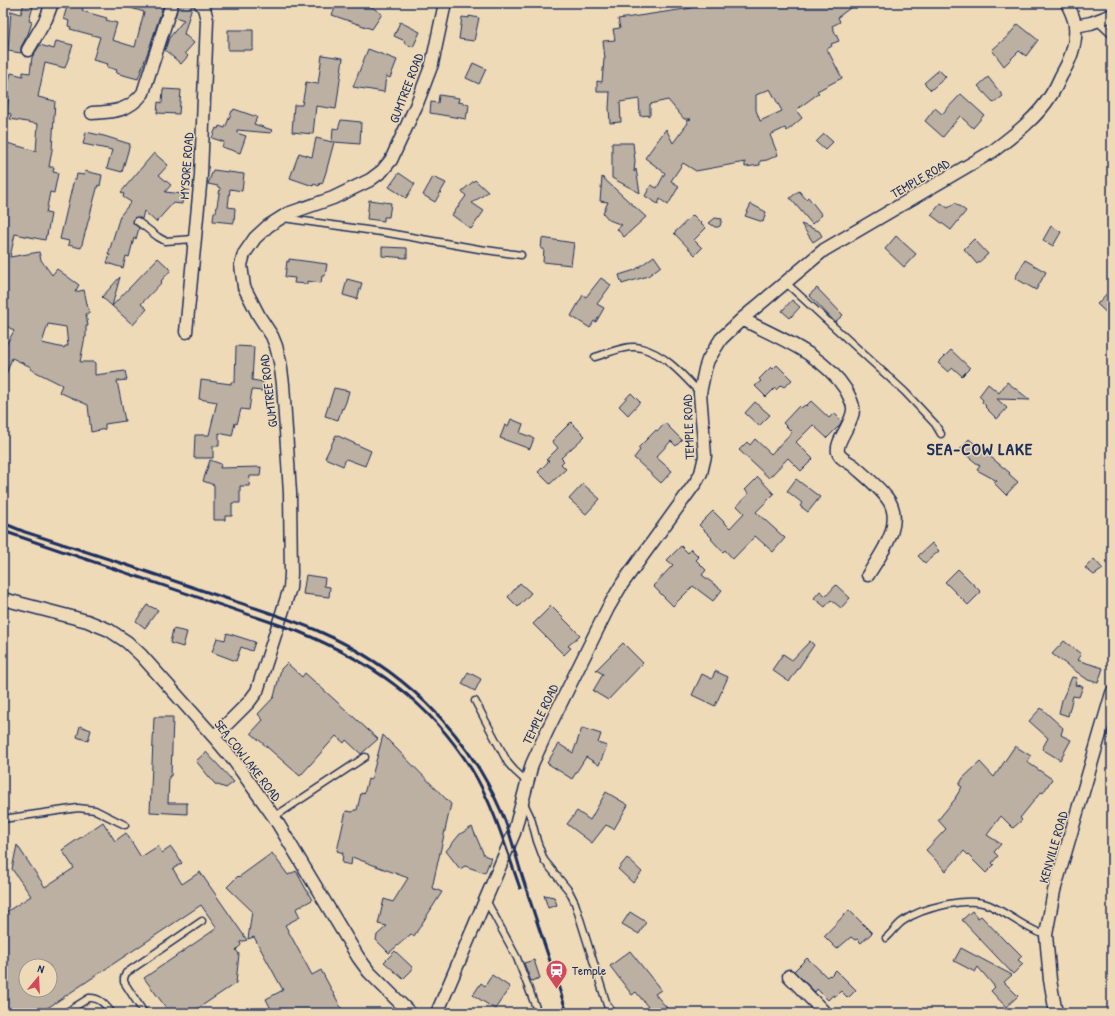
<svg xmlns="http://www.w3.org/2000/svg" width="1115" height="1016" font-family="'Patrick Hand',sans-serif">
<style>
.building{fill:#bbb0a2;stroke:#1b2f5e;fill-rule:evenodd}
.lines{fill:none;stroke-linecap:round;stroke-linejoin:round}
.service-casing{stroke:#1b2f5e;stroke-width:9}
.minor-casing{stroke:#1b2f5e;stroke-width:15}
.service{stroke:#efdab8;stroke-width:6}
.minor{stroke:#efdab8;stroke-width:12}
.rail{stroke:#1b2f5e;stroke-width:3}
.labels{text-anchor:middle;stroke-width:3;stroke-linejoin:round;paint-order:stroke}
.street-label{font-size:13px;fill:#1b2f5e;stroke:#efdab8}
.poi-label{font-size:13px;fill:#1b2f5e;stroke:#efdab8;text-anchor:start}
.district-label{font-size:17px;font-weight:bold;letter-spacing:1px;fill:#1b2f5e;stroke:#efdab8}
</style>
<rect width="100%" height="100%" fill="#efdab8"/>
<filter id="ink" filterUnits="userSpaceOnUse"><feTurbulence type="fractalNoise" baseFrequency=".025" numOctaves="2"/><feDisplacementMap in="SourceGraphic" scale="8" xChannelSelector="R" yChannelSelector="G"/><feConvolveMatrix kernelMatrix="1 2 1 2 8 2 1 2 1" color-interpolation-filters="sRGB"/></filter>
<g filter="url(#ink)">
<path class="building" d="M24,3H34L29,21L32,22L28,34L21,47V53L8,51L11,11L21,14Z
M68,3H84L82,11L107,18L106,20L117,23L112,40L135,47L144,12L121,5V3H164L149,49L138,79L116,73L117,70L107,67L108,64L93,60L100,37L70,29L71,27L68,26L69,21L64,19V17Z
M179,3H193L184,34L194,43L185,53L188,56L181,64L165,50L169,38L184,20L175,17Z
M337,3H366L382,14L372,29L332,15Z
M691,3H857L838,17L840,22L832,26L839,41L831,44L832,46L827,49L842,78L817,91L819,93L796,110L802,118L787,131L785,128L770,135L778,155L767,160L760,161V165L745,167V162L696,171L683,163L671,181L679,186L668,205L660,199L658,204L645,196L651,185L657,188L665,173L645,158L666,129L673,143L688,123L686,121L691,119H684L668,100L650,104V115L640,116L639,99L620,102L621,122L610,123L609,108L610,92H597V81L602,82L604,59H605L603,41L615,40L613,29L620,28L618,19L692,8ZM770,89L782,111L760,121L756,110V95Z
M469,16L479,18L474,41L459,39L462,17L469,18Z
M400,22L420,32L413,47L404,43L405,41L394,36Z
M1018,24L1038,40L1026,56L1019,51L1004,66L992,50L1008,36Z
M228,30H253V50H228Z
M56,41L73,45L65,68L45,63L38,97L55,101L52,150L49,167H54L53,172L58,173L54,193L50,192L46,213L51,214L47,235H46L45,240L15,234L10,257L39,252L41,260L52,275L57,269L79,285L75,292L84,290L89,313L86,314L88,326H86V337H85L80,362H95V375L125,371L127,380L117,381L125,421L105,424V429L91,432L88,405L59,392L62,385L30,369L31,367L12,358L4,380H3V350L14,331L3,323V151H5L7,143L36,151L38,124L10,119L11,114L7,113L9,96L3,95V88L5,80L9,81L11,73L23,76V72L30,73L32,57L40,45L54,49ZM48,324L66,327L68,346H65L64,348L42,343Z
M368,49L397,60L390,78L386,76L384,92L353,87Z
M322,55L343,58L336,109L316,106L313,134L292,132L294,105H302L306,82L318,84Z
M473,63L486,69L479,84L466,78Z
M939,70L946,77L931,90L924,83Z
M988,77L1003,96L994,103L978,86Z
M163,89L181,90L179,114L157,113L158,102L162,103Z
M961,94L984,115L973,128L960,116L943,137L925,121L935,108L942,114Z
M439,95L459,98L458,102L469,104L468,113H467L466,119L430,113L431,102L438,103Z
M234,109L257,117L254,124L272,130L271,133L237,130V133L246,136L240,153L222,147L224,142L212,138L216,128L218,129L219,126L225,128L232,111H233Z
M341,120L361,122L360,144L334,142L326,172L322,184L320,183L319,186L314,184L313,186L290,178L299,153L312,157L316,138L332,142L333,128L338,129Z
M86,132L104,136L130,144L122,172L107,168L112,150L83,144Z
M824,134L833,142L825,150L816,142Z
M612,143H633L635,161L634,172L636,169L640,193L612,178Z
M154,153L168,165L159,175L171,185L165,192L183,194L182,204L173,203L156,222L144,211L142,219L137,217L134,218L133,223L139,228L136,239L134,238L129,257L126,256L123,268L107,263L110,255H108L120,216L131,202L123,197L124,194L121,192Z
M213,170L244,174L242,191L230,189L228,207L235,208L234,223L213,221L214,212H216L220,188L218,187V186L208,184Z
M85,171L102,175L100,186L98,185L81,248L68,245L69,241L60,239L74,179H76L77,174L84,175Z
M399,173L415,184L406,198L389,187Z
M433,177L446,183L435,202L423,195Z
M602,177L646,217L624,237L617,229L622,225L609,220L603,213L608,202L600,201Z
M475,180L488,192L472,203L484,211L471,229L452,215L466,196L462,191Z
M799,191L806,199L808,197L822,215L812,224L790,198Z
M369,200L391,203L389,217H384V221L367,219Z
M941,203L948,208L955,203L966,211L951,230L931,215Z
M751,204L766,212L763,222L745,216Z
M693,215L706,228L694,240L702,248L695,255L674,233Z
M715,218L722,219L720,226L718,227H715L709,223Z
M801,224L819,231L822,236L813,242Z
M1051,226L1061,232L1053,246L1043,240Z
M896,236L916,254L904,267L885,249Z
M542,238L574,243L571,265L543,262L544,249H541Z
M974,239L988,254L977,264L964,249Z
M382,247L407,248V258L382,256Z
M654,256L661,266L648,276L622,284L619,275L635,270Z
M158,258L171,270L161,281L162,282L141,304L147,309L133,325L112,306Z
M289,259L327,264L325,276H322L321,283L307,281V284L294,283L295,278L285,277L287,261L289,262Z
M1025,260L1046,272L1036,290L1015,278Z
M120,277L112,306L102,297Z
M601,278L611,285L597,304L604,308L596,322L594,321L590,328L571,316L583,295L586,297Z
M347,279L362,283L357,299L343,295Z
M817,288L843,315L835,322L809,295Z
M1112,288V318L1097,304Z
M792,300L800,307L790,318L782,311Z
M236,346L254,347L252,380L263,382L262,391L252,390L249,410L241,409L237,424L235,423L232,436L219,433V446H213V458H194L195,435H209L217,402L199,399L201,380L231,384V382H235Z
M951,350L970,368L962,376L953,368L948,372L938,363Z
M777,365L792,380L784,387L781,385L776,390L775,388L766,397L755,386L761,381L759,379L771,367L773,369Z
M1007,382L1030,400L997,399L1007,408L997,419L985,407L986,406L982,402L983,400L979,396L988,384L999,393Z
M334,388L349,391L346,402L343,409L342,408L338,420L325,416Z
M631,393L640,402L628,415L619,406Z
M811,401L829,418L834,413L842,421L839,426L827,438L813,425L796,442L813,459L801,471L788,458L769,478L739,450L747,442L750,445L755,439L771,454L792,432L783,423L799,406L801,408L805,405L806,406Z
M755,402L770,415L759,426L745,413Z
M511,419L523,424L520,433L534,438L530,449L500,438L505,425L508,426Z
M571,422L585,436L561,458L564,461L561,464L566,469L550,484L538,472L549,461L546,460L558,448L552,441Z
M665,423L682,440L676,446L671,441L656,457L672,471L661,483L634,458L640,450L638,448L656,430L658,431Z
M336,435L371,451L365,466L346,459L343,466L325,458Z
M969,439L1010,473L1009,474L1018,482L1006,495L994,483L997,481L977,470L980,466L960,450Z
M210,460L221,464L220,468L261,467L260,476H250L249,486H240V503H232V516H225V520H214V485L203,481Z
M758,477L774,494L756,512L785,538L773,552L755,536L733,559L725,550L723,552L711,539L712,538L699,525L713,511L730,528L744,513L737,506L749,493L745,490Z
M796,479L820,497L808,512L800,506L802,503L787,491Z
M583,484L600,499L586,514L569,499Z
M932,543L939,551L925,563L918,556Z
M681,546L688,553L691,549L699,557L696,560L706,570L702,575L722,590L713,601L693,586L673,606L653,586L673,565L667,560Z
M1094,559L1103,569L1094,575L1085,568Z
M958,569L981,592L968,605L945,582Z
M306,575L325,578L324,586L330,587L329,597L303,594Z
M520,583L531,593L518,607L508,597Z
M836,585L850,598L841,608L831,600L825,607L814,598L820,591L826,596Z
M147,605L158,610L145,628L136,621Z
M551,606L580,635L568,646L571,648L564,655L533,624Z
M173,629L187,632L183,647L170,643Z
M227,633L255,642L252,651L241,647L236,661L212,652L217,638L225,640Z
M810,641L814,645L789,682L772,670L783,654L792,660Z
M1064,641L1081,654L1077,660L1103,668L1098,683L1088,680L1052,654Z
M623,643L643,663L608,700L593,691L603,674L596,670Z
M287,663L302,677L305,673L378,739L361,754L346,740L344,743L336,736L300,776L251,733L263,720L258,714L274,697L281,669Z
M715,671L728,677L715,706L692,695L702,674L712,679Z
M468,672L481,679L475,691L462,684Z
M1072,677L1077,678L1075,685L1083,686L1079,697L1073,696L1068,716L1059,713L1062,700Z
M1041,708L1063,728L1061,735L1071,740L1060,760L1042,749L1048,738L1029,721Z
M154,717H173L171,776H169L168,803H187V814L150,812Z
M80,726L91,730L88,741L77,737Z
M582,728L601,734L598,743L607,746L599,765L586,757L572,779L547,763L559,744L573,753Z
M383,735L451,804L432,888L442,892L414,936L411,934L389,953L376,940L377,935L387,926L378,924L384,899L393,902L408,878L352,857L351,865L342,863L343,853L337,851L346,811L353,812L354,810H357L361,793L364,794L368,779L371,780Z
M1015,746L1031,756L1027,762L1052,779L1043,793L1041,792L1020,818L1022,820L1013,828L1001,816L987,835L1001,844L994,852L998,856L992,863L994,865L986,873L964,851L946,871L926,850L946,829L938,820L956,798H955L962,787L959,785L963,778L980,762L994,777Z
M206,752L234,782L226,788L215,784L196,761Z
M606,792L628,805L614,829L606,825L592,843L567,824L577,811L590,820Z
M103,822L115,841L126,833L141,857L158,846L162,853L171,847L182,863L173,869L182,884L200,872L247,940L240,942L241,945L236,950L239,954L236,983L191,1013H170L144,978L217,928L201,905L40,1013H3V914L31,896L12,869L17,845L45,887L74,868L62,850ZM26,966H50V990H26Z
M472,827L484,855L491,858L485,873L465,866L460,869L446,851L460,834Z
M272,853L288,875L296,871L312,900L296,909L300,917L285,925L312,975L321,970L344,1013H273L266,999L283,990L254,937L248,939L252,911L227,887L238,876L239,877Z
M627,858L642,872L633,883L618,869Z
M544,895L554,897L557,905L548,908Z
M849,910L872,933L861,943L857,939L855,940L851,937L837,949L824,936Z
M972,911L978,918L981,916L1007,943L1008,942L1022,956L1018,960L1023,964L1013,974L962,920Z
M630,912L646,922L639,934L622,924Z
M961,948L1012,975L1004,982L1018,996L1006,1007L991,991L995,987L978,967L975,972L954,961Z
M395,951L412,967V970L403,979L384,962Z
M630,951L661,990L655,994L667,1008L661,1013H640L648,1007L636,992L632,995L610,966Z
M807,958L827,977L829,975L830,976L836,970L856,990L848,998L841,991L834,997L833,995L828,1000L817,989L815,992L794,971Z
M534,960L540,978L531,981L524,963Z
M492,975L510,987L495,1009L473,995L481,983L485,986Z"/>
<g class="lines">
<defs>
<path id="service" d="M1097,21L1112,35
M283,218L388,233L479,249L521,255
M137,221L158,237L165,241L194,239
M785,282L905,392L935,424L941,434
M595,357C608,353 628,344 641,348C665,354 683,375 700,393
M475,701L508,763L514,770L527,782
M523,801L531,818L537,841L544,860L569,891L575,903L607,1005L613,1013
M274,817L365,757
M3,819L78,808L95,810L125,825
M486,900L517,958L538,1013
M886,938C892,933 897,925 903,921C921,908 968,896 989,905C1008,913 1027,930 1046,935
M65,1013L89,998C100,997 105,1005 112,1013
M144,1013L124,982V978L126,973L202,921"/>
<path id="minor" d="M1075,26L1091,23L1112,15
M28,50L46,19L52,3
M92,113C114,112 129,111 143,93L172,3
M742,319C779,338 823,354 846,390C849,396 852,401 853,407C855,421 835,441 838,452C840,459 849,462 854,466C864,475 879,487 887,498C906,522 881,554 868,575
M186,332L201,175L207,20L204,8L200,3
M3,599L87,621L109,630L127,642L141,655L214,737L235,762L274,817L358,957L369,972L410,1013
M214,737L249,702L257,691L290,588L291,574L290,493L283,384L280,362L276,346L272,336L259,316L244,287L241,265L244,254L255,238L268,226L287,214L333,198L370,180L382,171L391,160L416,106L432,64L445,3
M789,976L825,1013
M437,1013L514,833L532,764L548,729L608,608L622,584L696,482L701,473L705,456L700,393L705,369L708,360L721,339L742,319L824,250L993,151C1014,135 1037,118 1051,95C1055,89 1058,83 1061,76C1070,61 1077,44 1075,26C1075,19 1070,10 1067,3
M1056,1013L1050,980L1046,935L1054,891L1112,693"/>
</defs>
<use href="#service" class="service-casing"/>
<use href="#minor" class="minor-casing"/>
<use href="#service" class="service"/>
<use href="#minor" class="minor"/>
<path class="rail" d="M3,523L25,532C85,551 145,571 204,591C242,604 280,615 316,630C399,666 465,728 501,811C511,833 516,858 524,882C538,926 553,969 567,1013
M3,531L297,631C371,661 429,701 472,770C494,806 506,849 520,888"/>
</g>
</g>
<defs>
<symbol id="station-pin" viewBox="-11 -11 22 30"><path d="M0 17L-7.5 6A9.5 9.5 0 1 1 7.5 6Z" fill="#d1495b" stroke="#efdab8"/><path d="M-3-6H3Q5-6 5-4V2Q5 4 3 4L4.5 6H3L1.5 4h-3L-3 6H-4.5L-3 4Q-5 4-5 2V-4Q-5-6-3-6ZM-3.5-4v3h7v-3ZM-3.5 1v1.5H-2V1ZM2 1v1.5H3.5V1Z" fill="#fff"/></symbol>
</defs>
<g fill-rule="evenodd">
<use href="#station-pin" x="544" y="958" width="25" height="34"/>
</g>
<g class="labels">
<g class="street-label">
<text transform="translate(406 88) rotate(-69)" y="5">GUMTREE ROAD</text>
<text transform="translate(186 166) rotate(-86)" y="5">MYSORE ROAD</text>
<text transform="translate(920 178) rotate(-30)" y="5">TEMPLE ROAD</text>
<text transform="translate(268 391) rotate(-97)" y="5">GUMTREE ROAD</text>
<text transform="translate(688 427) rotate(-92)" y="5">TEMPLE ROAD</text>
<text transform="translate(540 714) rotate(-64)" y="5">TEMPLE ROAD</text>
<text transform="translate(248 760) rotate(52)" y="5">SEA COW LAKE ROAD</text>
<text transform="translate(1053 847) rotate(-74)" y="5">KENVILLE ROAD</text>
</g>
<g class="poi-label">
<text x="572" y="975">Temple</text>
</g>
<g class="district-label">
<text x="980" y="455">SEA-COW LAKE</text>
</g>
</g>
<rect width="1115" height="1016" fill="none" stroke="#efdab8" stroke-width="16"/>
<rect x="8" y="8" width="1099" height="1000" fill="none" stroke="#1b2f5e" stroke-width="1.5" filter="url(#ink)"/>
<g transform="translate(38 978) rotate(18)"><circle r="19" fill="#efdab8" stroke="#9a9694"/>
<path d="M0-3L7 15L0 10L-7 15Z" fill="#d1495b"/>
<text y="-6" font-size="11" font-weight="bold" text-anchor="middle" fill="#1b2f5e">N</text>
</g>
</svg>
